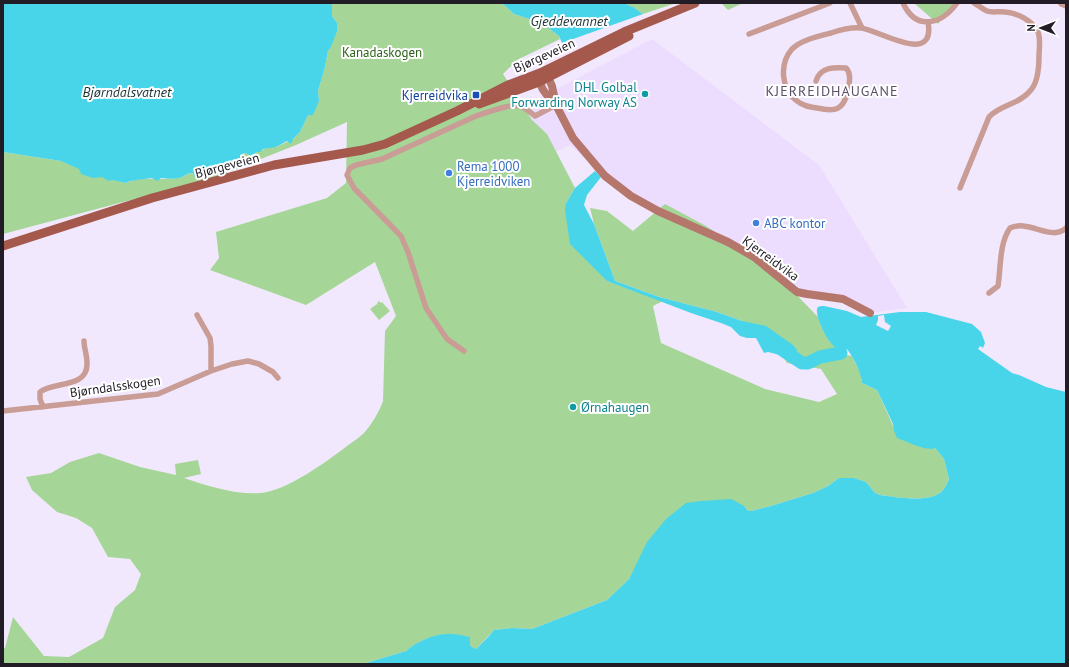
<svg xmlns="http://www.w3.org/2000/svg" width="1069" height="667" font-family="'PT Sans',sans-serif">
<style>
.built{fill:#ecdcfe}
.green{fill:#a5d697}
.water{fill:#48d5e9}
.pier{fill:#f2e8fd}
.lines{fill:none;stroke-linecap:round;stroke-linejoin:round}
.river{stroke:#48d5e9;stroke-width:13}
.street{stroke:#c99d95;stroke-width:5.5}
.secondary{stroke:#b5766b;stroke-width:8}
.primary{stroke:#a5594d;stroke-width:9}
.culture-dot{fill:#0f9aa8;stroke:#fff;stroke-width:1.5}
.transit-dot{fill:#1a4fb4;stroke:#fff;stroke-width:1.5}
.shop-dot{fill:#3f7fe0;stroke:#fff;stroke-width:1.5}
.labels{text-anchor:middle;stroke-width:4;stroke-linejoin:round;paint-order:stroke}
.park-label{font-size:13px;fill:#2d6319;stroke:#fff}
.street-label{font-size:13px;fill:#211c26;stroke:#fff}
.culture-label{font-size:13px;fill:#0d838f;stroke:#fff;text-anchor:end}
.transit-label{font-size:13px;fill:#164399;stroke:#fff;text-anchor:end}
.shop-label{font-size:13px;fill:#366cbe;stroke:#fff;text-anchor:start}
.water-label{font-size:14px;font-style:italic;fill:#1b3336;stroke:#fff}
.neighbourhood-label{font-size:14px;letter-spacing:1px;fill:#5b5066;stroke:#fff}
</style>
<rect width="100%" height="100%" fill="#f2e8fd"/>
<path class="built" d="M652,39L819,165L907,308L870,313L843,299L806,295L605,176L570,145L417,213L461,128L532,102Z"/>
<path class="green" d="M332,3H502L514,14L542,23L559,36L560,39L517,60L503,74L532,120L547,134L575,188L566,203L607,281L663,301L653,306L661,343L765,389L819,402L837,394L821,369L787,363L782,355L792,358L742,321L717,312L659,297L615,281L594,224L590,208L607,211L633,231L665,204L706,226L746,252L786,284L818,317L821,326L830,342L842,354L852,356L860,372L862,383L877,390L894,428L935,448L944,459L949,479C947,483 946,487 943,490C932,504 896,497 880,495L875,493L866,482L854,478H839L828,486L813,493L771,506L751,511H748L744,506L633,571L629,579L607,600L532,629L512,628L494,630L476,649H473L470,645L450,634C435,634 417,641 406,651L363,664H3V649L5,648L13,617L44,656L69,657L103,638L115,607L135,590L141,574L130,559L108,557L92,528L76,518L57,512L32,490L26,477L51,473L70,462L99,453L140,467L176,475L175,464L198,460L201,474L184,478C208,486 235,495 261,493C288,490 326,462 347,446C352,442 359,438 364,433C372,424 379,412 383,401L385,331L396,316L375,262L306,305L210,270L219,258L216,232L327,198L346,183L347,122L296,145L213,178L3,234V152L61,161L102,177L126,183C143,174 177,184 187,174L218,170L226,163L234,162L245,153L256,152L270,147H276L293,139L300,132L308,115L319,101L318,91L325,67L328,51L331,47L337,23L332,16Z
M624,3H676L643,14L633,7Z
M721,3H743L728,10Z
M914,3H954L938,24Z
M379,301L381,303L382,302L390,311L379,320L370,309L377,304L379,305L377,303Z"/>
<path class="water" d="M3,3H332V16L337,23V31L331,47L328,51L325,67L318,91L319,101L313,115H308L300,132L293,139L291,144L287,141L276,147L263,149L260,152H256L253,156L245,153L240,155V159L234,162L226,163L218,170H210L201,173L200,179L195,177L193,173L187,174C180,180 170,179 161,178L157,181L152,178L130,181L126,183L112,180L109,181L102,177L93,178L81,174L79,169L61,161L3,152Z
M502,3H624L633,7L643,14L562,43L559,36L542,23L514,14Z
M595,171L601,177L587,195L584,205L594,224L615,281L659,297L717,312L742,321L766,326L793,345L797,350L796,354L792,358L768,352L764,353L756,338H747L740,336L731,327L721,323L691,313L607,281L570,244L565,210L566,203L575,188Z
M824,306L847,311L861,317L900,312H926L972,324L981,332L985,343L983,348L980,346L978,349L1012,373L1019,375L1046,387L1066,392V664H363L406,651C416,642 433,634 447,634C455,633 463,636 470,637V645L473,648L476,649L488,637L494,630L512,628L532,629L607,600L629,579L647,542L666,519L686,503L701,501L731,499L744,506L748,511H751L771,506L813,493L828,486L839,478H854L866,482L875,493L880,495C896,497 932,504 943,490C946,487 947,483 949,479L944,459L935,448C927,452 906,441 897,438L894,431L893,424L877,390L862,383C860,370 855,360 847,349L841,353C838,350 833,346 830,342C826,337 813,313 818,307C819,306 822,306 824,306Z"/>
<path class="pier" d="M884,315L885,322L891,326L888,331L876,325L878,320V316Z"/>
<g class="lines">
<path class="river" d="M778,347L802,363H808L820,357L841,353"/>
<path class="street" d="M850,3L862,28
M903,3C916,31 941,25 957,3
M1061,4L1066,6
M749,34L830,3
M816,81C820,67 834,67 846,68C852,74 849,84 848,91C843,111 835,112 817,108C810,107 803,106 797,101C781,90 779,64 792,49C801,40 819,36 831,33C840,30 851,27 861,28C879,30 936,67 928,22
M960,188L989,117C1000,105 1020,104 1030,91C1038,83 1039,68 1039,56C1039,49 1041,39 1038,32C1032,20 1017,13 1005,12C999,11 992,13 987,11C982,9 978,5 974,3
M989,293L998,286C1001,267 999,244 1010,228C1028,219 1052,242 1066,228
M197,315L210,338L211,346V371
M464,351L447,339L426,308L408,252L401,236L354,188L347,175L350,168L356,165L382,159L476,116C487,113 511,102 522,107C527,109 531,113 535,116L556,105
M43,407L40,399V392C53,381 88,389 87,363C87,355 84,348 84,341
M3,411L158,394L211,371L232,364L248,361L259,364L273,372L278,378"/>
<path class="secondary" d="M556,105C546,94 538,88 540,73L548,77L552,86L556,105L573,138L605,176L631,196L658,211L728,242L754,257L797,292L807,294L843,299L870,313"/>
<path class="primary" d="M479,104L539,82L629,36
M3,246L152,198L274,165L363,150L385,144L457,111L508,85L540,73L624,32L695,3"/>
</g>
<g class="culture-dot">
<circle cx="645" cy="94" r="4"/>
<circle cx="573" cy="407" r="4"/>
</g>
<rect class="transit-dot" x="472" y="91" width="8" height="8" rx="2"/>
<g class="shop-dot">
<circle cx="449" cy="173" r="4"/>
<circle cx="756" cy="223" r="4"/>
</g>
<g class="labels">
<g class="park-label">
<text x="382" y="57">Kanadaskogen</text>
</g>
<g class="street-label">
<text transform="translate(544 55) rotate(-24)" y="5">Bjørgeveien</text>
<text transform="translate(227 165) rotate(-15)" y="5">Bjørgeveien</text>
<text transform="translate(771 258) rotate(36)" y="5">Kjerreidvika</text>
<text transform="translate(115 386) rotate(-8)" y="5">Bjørndalsskogen</text>
</g>
<g class="culture-label">
<text x="637" y="92">DHL Golbal<tspan x="637" dy="15">Forwarding Norway AS</tspan></text>
<text x="581" y="412" text-anchor="start">Ørnahaugen</text>
</g>
<g class="transit-label">
<text x="468" y="100">Kjerreidvika</text>
</g>
<g class="shop-label">
<text x="457" y="171">Rema 1000<tspan x="457" dy="15">Kjerreidviken</tspan></text>
<text x="764" y="228">ABC kontor</text>
</g>
<g class="water-label">
<text x="569" y="26">Gjeddevannet</text>
<text x="127" y="97">Bjørndalsvatnet</text>
</g>
<g class="neighbourhood-label">
<text x="832" y="96">KJERREIDHAUGANE</text>
</g>
</g>
<rect width="1069" height="667" fill="none" stroke="#211c26" stroke-width="8"/>
<g transform="translate(1041 28) rotate(270)" stroke="#ffffff" stroke-width="3" paint-order="stroke">
<path d="M0-3L7 15L0 10L-7 15Z" fill="#211c26"/>
<text y="-6" font-size="11" font-weight="bold" text-anchor="middle" fill="#211c26">N</text>
</g>
</svg>
